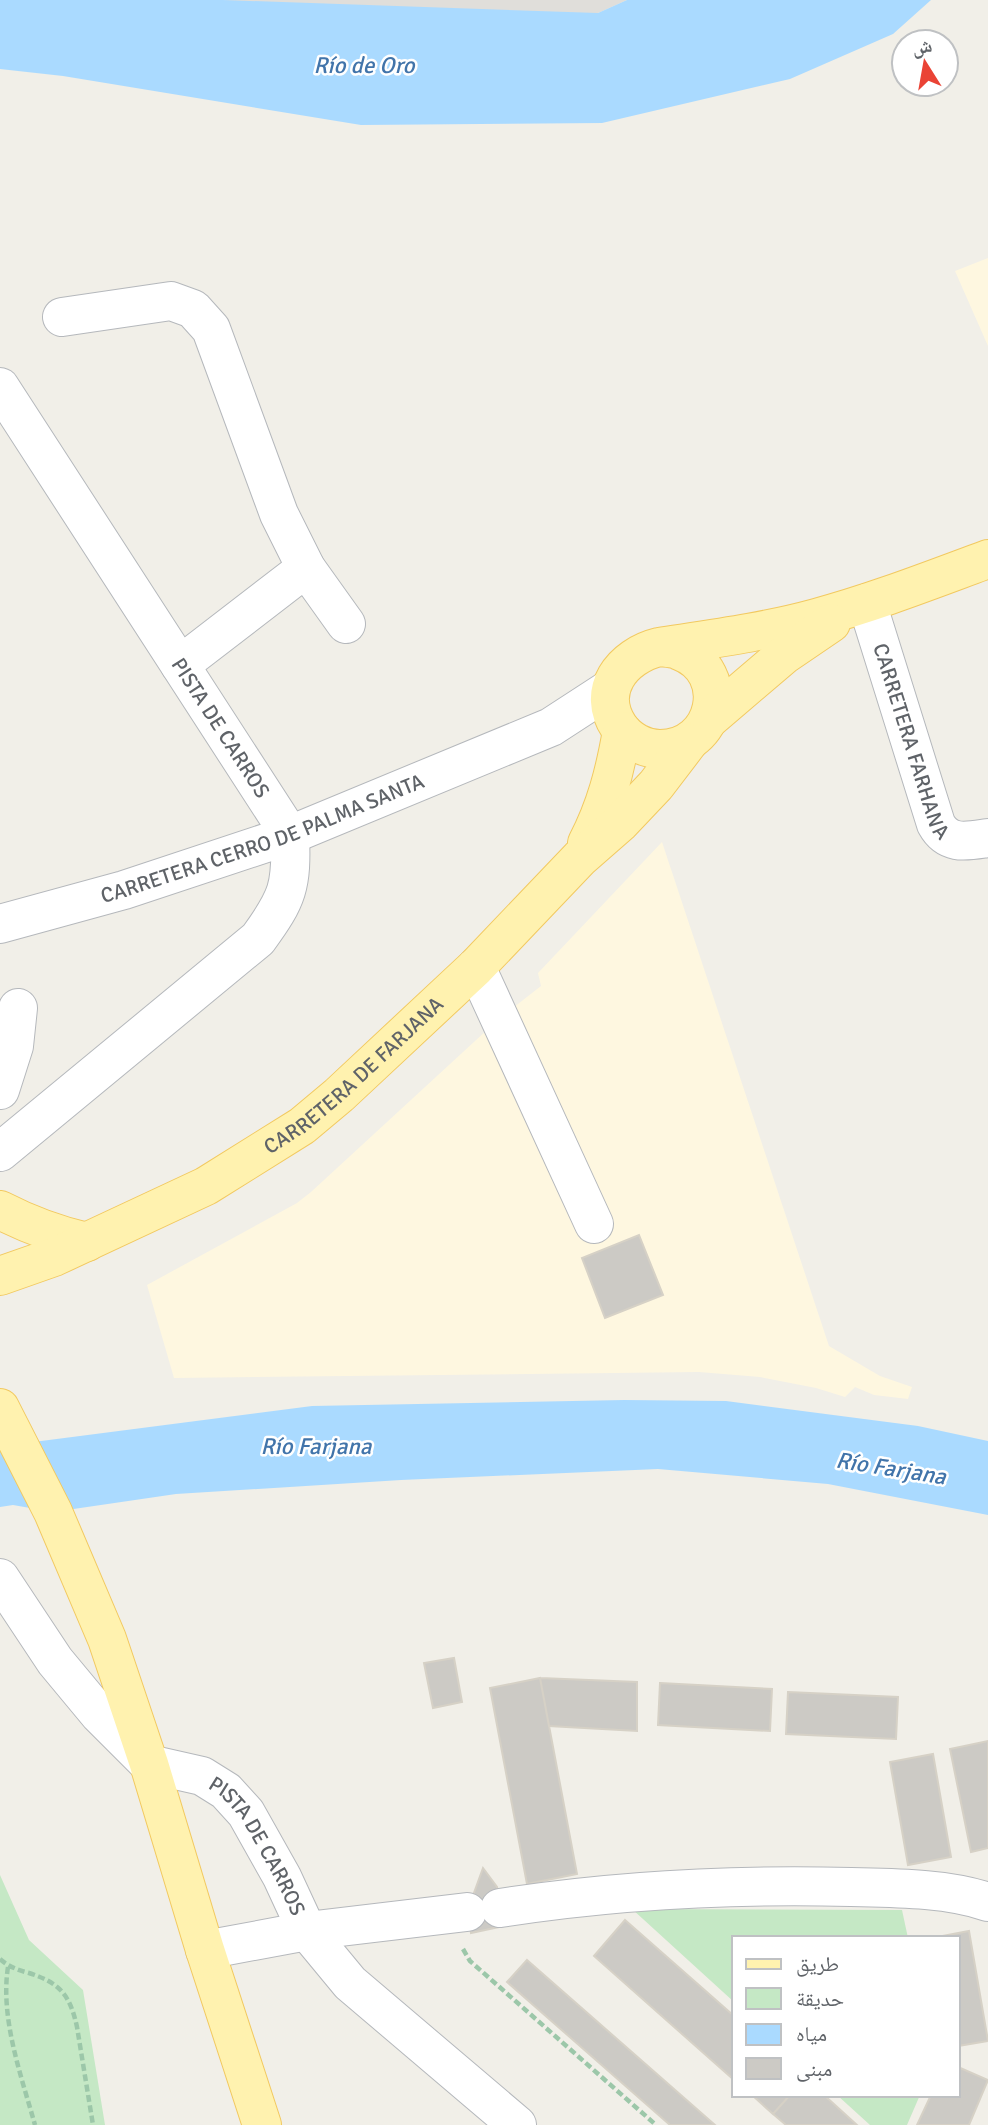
<svg xmlns="http://www.w3.org/2000/svg" width="988" height="2125" font-family="Signika,'Noto Naskh Arabic',sans-serif">
<style>
.commercial{fill:#fef7e0}
.industrial{fill:#e0deda}
.green{fill:#c5e8c5}
.water{fill:#aadaff}
.building{fill:#cccac5;stroke:#d6d1c6;stroke-width:2}
.lines{fill:none;stroke-linecap:round;stroke-linejoin:round}
.minor-casing{stroke:#b5b8bc;stroke-width:40}
.major-casing{stroke:#f2c960;stroke-width:40}
.path{stroke:#9cc7a9;stroke-width:4.5;stroke-dasharray:7 3.5;stroke-linecap:butt}
.minor{stroke:#fff;stroke-width:38}
.major{stroke:#fff2af;stroke-width:38}
.labels{text-anchor:middle;stroke-width:5;stroke-linejoin:round;paint-order:stroke}
.street-label{font-size:21px;fill:#5f6368;stroke:#fff}
.water-label{font-size:23px;font-style:italic;fill:#4174aa;stroke:#fff}
</style>
<rect width="100%" height="100%" fill="#f1efe8"/>
<path class="commercial" d="M988,258V346L955,271Z
M662,842L829,1346L880,1376L912,1387L908,1399L874,1395L855,1387L845,1397L816,1388L760,1377L699,1372L174,1378L147,1285L297,1203L311,1192L500,1018L541,986L538,973Z"/>
<path class="industrial" d="M223,0H627L598,13L309,23Z"/>
<path class="green" d="M0,1875L29,1940L83,1990L105,2125H0Z
M632,1909L902,1910L908,1938H734V2002Z
M837,2095H920L907,2125H870Z"/>
<path class="water" d="M0,0H223L598,13L627,0H931L893,34L790,79L602,123L361,125L63,76L0,69Z
M624,1400L726,1401L918,1426L988,1441V1515L828,1484L658,1469L401,1480L176,1494L53,1512L13,1505L0,1507V1452L18,1444L312,1406Z"/>
<path class="building" d="M639,1235L663,1295L605,1318L582,1258Z
M454,1658L462,1702L433,1708L424,1663Z
M540,1678L637,1682V1731L549,1726Z
M540,1678L577,1874L527,1884L490,1688Z
M660,1683L772,1689L770,1731L658,1725Z
M788,1692L898,1697L896,1739L786,1734Z
M988,1741V1848L971,1852L950,1749Z
M933,1754L951,1857L908,1865L890,1762Z
M483,1868L497,1887L504,1926L471,1933L467,1912Z
M625,1920L734,2016V2080L594,1956Z
M969,1931L988,2041L958,2046V1938H932Z
M527,1960L715,2125H670L507,1982Z
M958,2067L988,2080L969,2125H917L931,2095H958Z
M752,2095H790L773,2114Z
M790,2095H824L857,2125H786L773,2114Z"/>
<g class="lines">
<defs>
<g id="minor">
<path d="M62,317L171,301L193,309L211,329L279,514L306,568L346,624"/>
<path id="s1" d="M0,387L290,835C292,886 288,898 258,939L0,1152"/>
<path id="s2" d="M867,603L936,824C948,846 967,841 988,838"/>
<path d="M180,665L306,568"/>
<path id="s3" d="M0,924L124,890L290,835L551,727L611,688"/>
<path d="M476,967L594,1224"/>
<path d="M0,1090L14,1046L18,1008"/>
<path id="s4" d="M0,1578L55,1661L99,1714L149,1764L202,1776L226,1791L246,1813L282,1877L307,1931L350,1983L517,2125"/>
<path d="M500,1908C616,1890 733,1884 851,1887C894,1888 948,1888 988,1902"/>
<path d="M205,1950L307,1931L467,1912"/>
</g>
<g id="major">
<path d="M659,647C665,648 674,648 680,651C734,672 717,749 660,749C644,749 628,740 619,727C595,691 622,656 659,647C711,639 765,632 816,618C875,602 931,580 988,559"/>
<path d="M709,719L784,655L831,623"/>
<path d="M587,843C606,807 615,771 622,731"/>
<path d="M0,1210C29,1225 56,1235 87,1242"/>
<path id="s5" d="M0,1276L54,1257L206,1186L302,1126L339,1095L476,967L580,858L620,823L656,785L688,743"/>
<path d="M0,1408L53,1512L107,1639L149,1764L205,1950L262,2125"/>
</g>
</defs>
<use href="#minor" class="minor-casing"/>
<use href="#major" class="major-casing"/>
<path class="path" d="M463,1949L470,1961L656,2125
M0,1959C9,1967 18,1970 29,1973C60,1983 70,1995 77,2027L93,2125
M8,1967C0,2018 21,2075 35,2125"/>
<use href="#minor" class="minor"/>
<use href="#major" class="major"/>
</g>
<g class="labels">
<g class="street-label">
<text dy="7" stroke="none"><textPath href="#s1" startOffset="406">PISTA DE CARROS</textPath></text>
<text dy="7" stroke="none"><textPath href="#s2" startOffset="145">CARRETERA FARHANA</textPath></text>
<text dy="7" stroke="none"><textPath href="#s3" startOffset="276">CARRETERA CERRO DE PALMA SANTA</textPath></text>
<text dy="7" stroke="none"><textPath href="#s5" startOffset="410">CARRETERA DE FARJANA</textPath></text>
<text dy="7" stroke="none"><textPath href="#s4" startOffset="385">PISTA DE CARROS</textPath></text>
</g>
<g class="water-label">
<text x="364" y="73">Río de Oro</text>
<text x="316" y="1454">Río Farjana</text>
<text transform="translate(891 1468) rotate(9)" y="8">Río Farjana</text>
</g>
</g>
<rect x="732" y="1936" width="228" height="161" fill="#ffffff" stroke="#bfc1c3" stroke-width="2"/>
<rect x="746" y="1959" width="35" height="10" fill="#fff2af" stroke="#bfc1c3" stroke-width="2"/>
<text x="796" y="1971" font-size="21" fill="#5f6368">طريق</text>
<rect x="746" y="1988" width="35" height="21" fill="#c5e8c5" stroke="#bfc1c3" stroke-width="2"/>
<text x="796" y="2006" font-size="21" fill="#5f6368">حديقة</text>
<rect x="746" y="2024" width="35" height="21" fill="#aadaff" stroke="#bfc1c3" stroke-width="2"/>
<text x="796" y="2041" font-size="21" fill="#5f6368">مياه</text>
<rect x="746" y="2058" width="35" height="21" fill="#cccac5" stroke="#bfc1c3" stroke-width="2"/>
<text x="796" y="2076" font-size="21" fill="#5f6368">مبنى</text>
<g transform="translate(925 63) rotate(349)"><circle r="33" fill="#ffffff" stroke="#bfc1c3" stroke-width="2"/>
<path d="M0-5L12 26L0 18L-12 26Z" fill="#ea4335"/>
<text y="-10" font-size="19" font-weight="bold" text-anchor="middle" fill="#5f6368">ش</text>
</g>
</svg>
